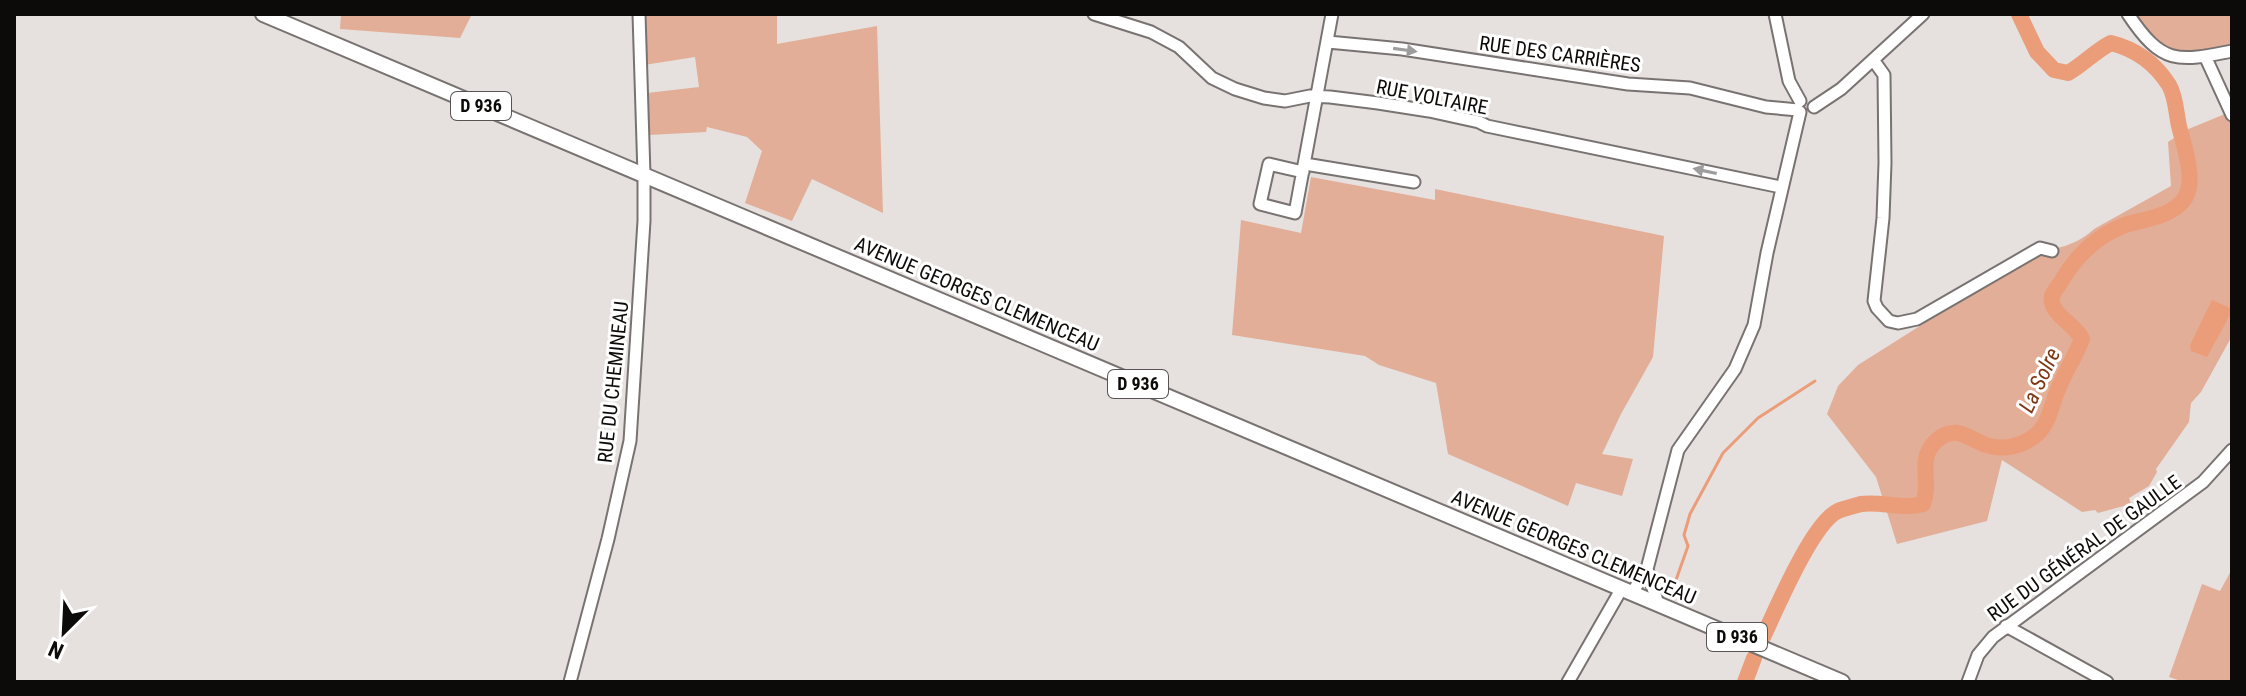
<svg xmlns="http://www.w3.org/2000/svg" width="2246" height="696" font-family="'Roboto Condensed',sans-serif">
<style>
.green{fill:#e2ae97}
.water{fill:#eb9d7a}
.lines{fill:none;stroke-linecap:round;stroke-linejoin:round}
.stream{stroke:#eb9d7a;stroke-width:3}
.river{stroke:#eb9d7a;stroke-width:16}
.minor-casing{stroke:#787371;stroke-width:15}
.major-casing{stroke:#787371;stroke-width:18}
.minor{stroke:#fff;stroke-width:11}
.major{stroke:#fff;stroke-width:14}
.oneway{fill:#9e9d9d}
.labels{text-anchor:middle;stroke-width:6;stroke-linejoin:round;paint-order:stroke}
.shield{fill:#fff;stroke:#565454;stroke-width:2}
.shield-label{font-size:18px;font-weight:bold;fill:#0d0b0a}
.street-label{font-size:20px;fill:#0d0b0a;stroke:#fff}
.water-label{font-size:22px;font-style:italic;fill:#7e3713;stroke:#fff}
</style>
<rect width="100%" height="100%" fill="#e6e1de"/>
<path class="green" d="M341,14H472L460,38L340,29Z
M644,14H777V44L877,26L883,213L812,179L792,221L745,203L762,151L747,137L707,127L706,132L649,135L647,93L699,87L695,57L644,65Z
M2134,14H2232V47C2218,50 2188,59 2174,55C2162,50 2140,26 2134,14Z
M2225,114L2229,122L2232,121V336L2201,392L2191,403L2189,422L2156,469L2157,472L2149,486L2129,498L2131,504L2098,513L2095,510L2082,512L2002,460L1987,521L1897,544L1876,477L1827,414L1838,386L1858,365L1961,300L2047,250C2063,248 2082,241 2094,229L2171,186L2168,142L2186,130Z
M1311,177L1435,200V189L1664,236L1653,357L1621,414L1602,454L1633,459L1622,496L1576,483L1568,506L1448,454L1436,383L1379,365L1365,356L1232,335L1241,220L1301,233Z
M2232,569V682H2184L2169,677L2202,584L2220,591Z"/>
<path class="water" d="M2212,300L2230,308L2232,311L2207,357L2191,351L2190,345Z"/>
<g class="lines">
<path class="stream" d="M1670,597L1688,546L1684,535L1690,514L1723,453L1758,418L1815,381"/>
<path class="river" d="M1763,637C1776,610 1812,523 1838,511C1844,508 1854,506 1861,504C1882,501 1903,510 1923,504C1932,481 1916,460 1936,441C1956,423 1968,439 1986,445C2003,451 2025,446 2038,433C2049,423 2052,403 2058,389C2065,372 2075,357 2082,339C2076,325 2048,313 2052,296C2054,290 2059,286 2062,280C2077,255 2096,236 2125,225C2144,219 2166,218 2181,203C2199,186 2184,147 2179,126C2176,113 2176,97 2169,85C2155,63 2135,49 2111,43C2095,51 2084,64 2068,73L2054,70L2037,52L2019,14
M1745,682L1754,658"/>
<defs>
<path id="minor" d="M1094,14L1151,32L1179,47L1212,78L1235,89L1264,98L1285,101L1310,96L1330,97L1378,103L1429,111L1479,122L1487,126L1781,187
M1775,14L1789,81L1800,101
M2128,14C2162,65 2177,62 2232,51
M1328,42L1402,49L1628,84L1690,88L1766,107L1798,110
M2205,56L2232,115
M1874,61L1884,75L1885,163L1883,218L1874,301L1877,308L1889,321L1898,323L1917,319L2040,248L2052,251
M1814,107L1841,89L1923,14
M1305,164L1414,182
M1303,172L1269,164L1260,204L1295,213L1332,14
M1647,569L1658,604
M1632,593L1647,569L1678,450L1735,369L1754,325L1767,253L1800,112
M2006,626L2107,682
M570,682L608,539L630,441L644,221V175L639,14
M1568,682L1622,588
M1968,682L1978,655L1993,637L2203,482L2232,450"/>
<path id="major" d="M263,14L1842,682"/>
</defs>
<use href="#minor" class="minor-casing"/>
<use href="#major" class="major-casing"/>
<use href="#minor" class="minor"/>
<use href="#major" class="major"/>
</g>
<defs><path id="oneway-solid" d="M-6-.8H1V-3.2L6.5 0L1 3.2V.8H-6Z" transform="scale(2)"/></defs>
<g class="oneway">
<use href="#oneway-solid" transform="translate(1405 50) rotate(8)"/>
<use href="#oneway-solid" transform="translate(1705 171) rotate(-168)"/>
</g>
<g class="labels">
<g class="shield">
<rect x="451" y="92" width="60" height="28" rx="6"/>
<rect x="1108" y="370" width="60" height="28" rx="6"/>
<rect x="1707" y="623" width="60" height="28" rx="6"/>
</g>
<g class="shield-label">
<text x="481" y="112">D 936</text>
<text x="1138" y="390">D 936</text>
<text x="1737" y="643">D 936</text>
</g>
<g class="street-label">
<text transform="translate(1560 54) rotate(8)" y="7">RUE DES CARRIÈRES</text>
<text transform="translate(1432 97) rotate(11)" y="7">RUE VOLTAIRE</text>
<text transform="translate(977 294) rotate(23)" y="7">AVENUE GEORGES CLEMENCEAU</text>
<text transform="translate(613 382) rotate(-84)" y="7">RUE DU CHEMINEAU</text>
<text transform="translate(1574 547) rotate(23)" y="7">AVENUE GEORGES CLEMENCEAU</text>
<text transform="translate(2084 548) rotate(-36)" y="7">RUE DU GÉNÉRAL DE GAULLE</text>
</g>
<g class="water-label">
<text transform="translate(2039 380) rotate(-65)" y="8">La Solre</text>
</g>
</g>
<rect width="2246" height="696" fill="none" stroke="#0d0b0a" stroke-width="32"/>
<g transform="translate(64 632) rotate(204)" stroke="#ffffff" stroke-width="6" paint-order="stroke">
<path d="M0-6L14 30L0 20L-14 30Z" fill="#0d0b0a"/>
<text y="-12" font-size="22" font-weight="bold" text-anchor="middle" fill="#0d0b0a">N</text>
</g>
</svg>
